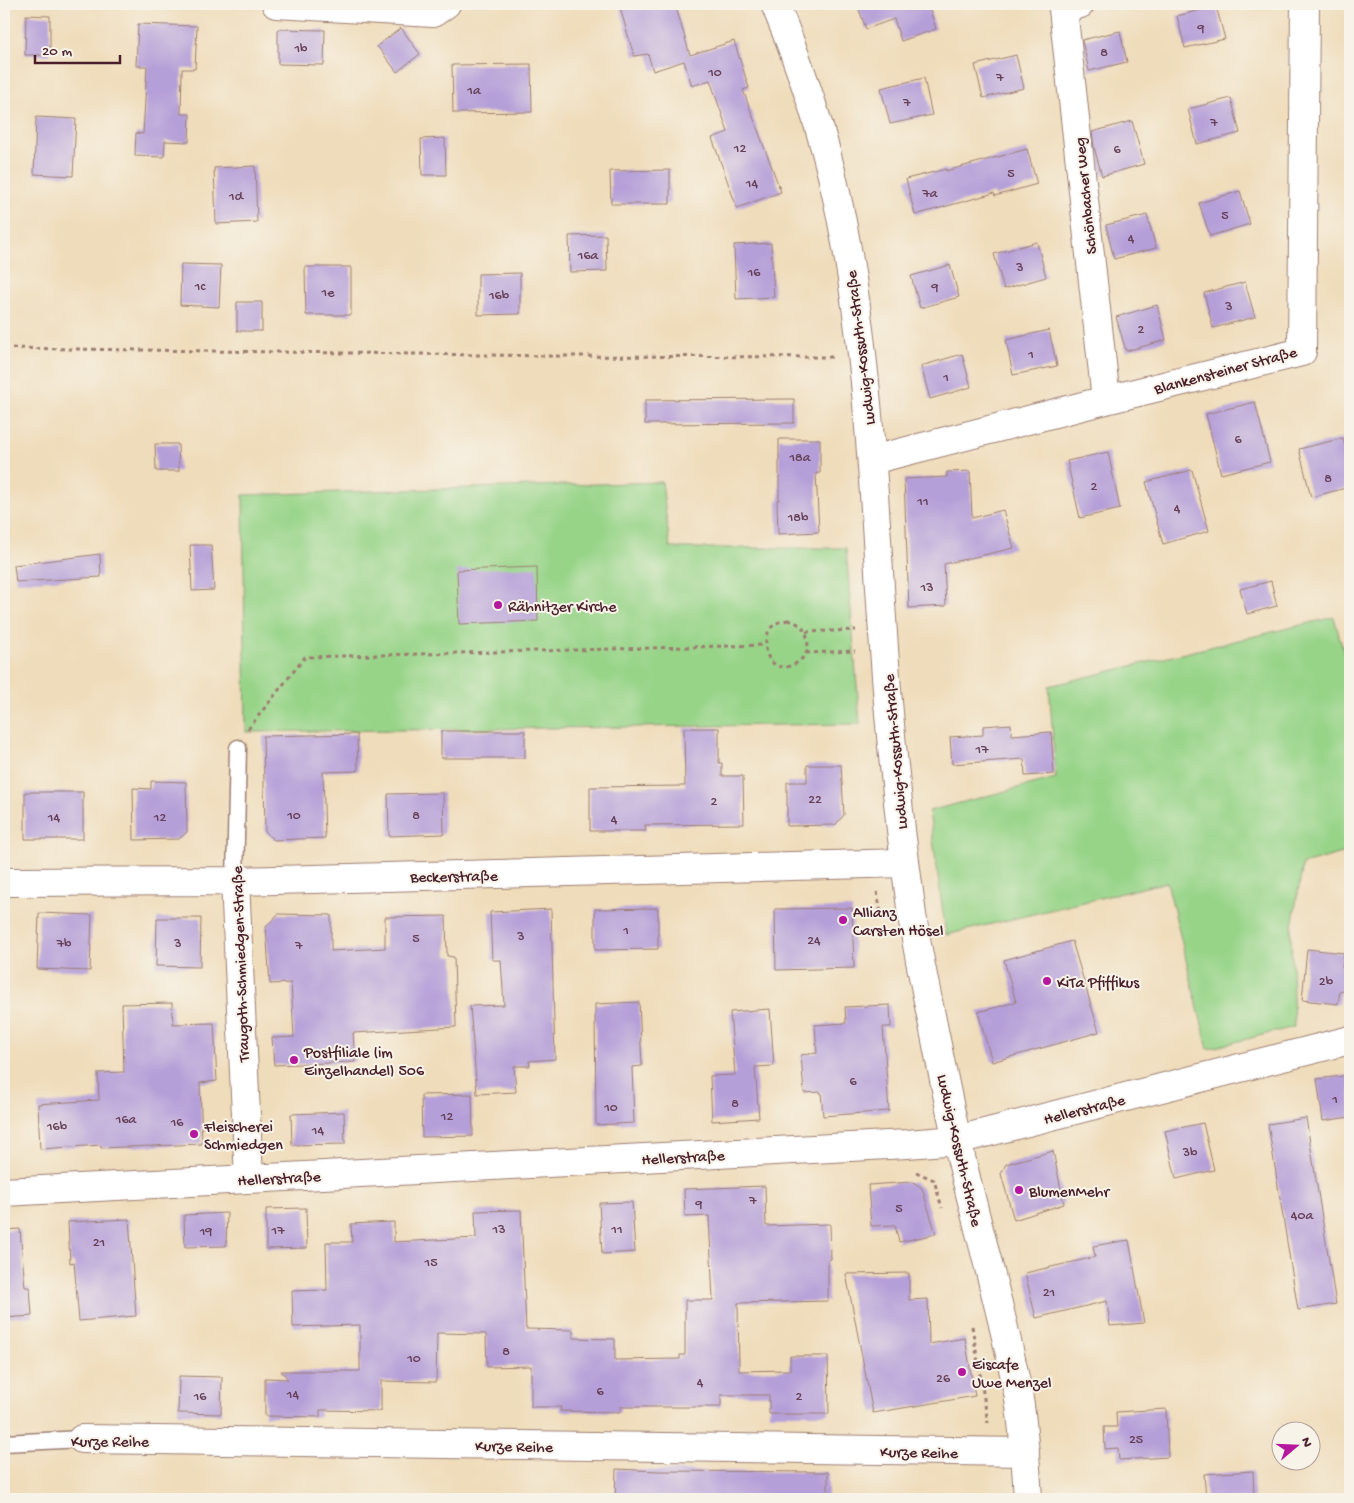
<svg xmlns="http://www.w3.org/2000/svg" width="1354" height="1503" font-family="'Gochi Hand',sans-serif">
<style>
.green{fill:#97d488;stroke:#707a5a}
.building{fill:#b59fd8}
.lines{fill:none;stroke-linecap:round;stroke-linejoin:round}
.lane-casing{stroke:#9c7e72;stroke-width:19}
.street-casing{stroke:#9c7e72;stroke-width:30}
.secondary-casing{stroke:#9c7e72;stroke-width:30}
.path{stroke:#9c7e72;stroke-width:3;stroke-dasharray:4 4;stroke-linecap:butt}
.lane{stroke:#fff;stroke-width:16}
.street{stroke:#fff;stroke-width:28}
.secondary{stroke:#fff;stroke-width:28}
.poi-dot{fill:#b5179e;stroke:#f7f3e8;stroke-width:2}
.labels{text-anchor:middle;stroke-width:4;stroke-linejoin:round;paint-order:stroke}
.number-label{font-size:14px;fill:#653f56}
.street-label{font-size:16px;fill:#4a1f2b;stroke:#f7f3e8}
.poi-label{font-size:16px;fill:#4a1f2b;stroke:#f7f3e8;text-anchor:start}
</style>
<rect width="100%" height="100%" fill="#f7f3e8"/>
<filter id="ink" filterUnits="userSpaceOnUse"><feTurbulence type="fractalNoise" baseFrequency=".02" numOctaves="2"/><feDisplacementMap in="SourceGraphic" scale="10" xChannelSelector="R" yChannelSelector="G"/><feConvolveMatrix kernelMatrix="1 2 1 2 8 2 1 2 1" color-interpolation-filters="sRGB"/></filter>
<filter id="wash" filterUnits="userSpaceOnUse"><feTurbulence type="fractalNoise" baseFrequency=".0096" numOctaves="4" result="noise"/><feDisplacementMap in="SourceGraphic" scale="20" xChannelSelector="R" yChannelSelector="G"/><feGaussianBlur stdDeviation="1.12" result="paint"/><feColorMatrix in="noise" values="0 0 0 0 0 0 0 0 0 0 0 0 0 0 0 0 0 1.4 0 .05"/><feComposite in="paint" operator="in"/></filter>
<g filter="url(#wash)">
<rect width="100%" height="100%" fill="#efdcba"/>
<path class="green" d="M662,482L670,548H846L860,724L246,732L243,495Z
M1334,617L1350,676V851L1303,864L1291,932L1294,1027L1208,1049L1167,882L946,935L929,811L1056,778L1049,686Z"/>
<g id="blocks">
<path class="building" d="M619,4H675L690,55L734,41L749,88L743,90L781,192L737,208L712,138L728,132L710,80L692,86L684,61L653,71L648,54L634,56Z
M857,4H928L936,29L901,41L894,19L866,29Z
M1216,6L1225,39L1185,48L1177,16Z
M26,15L50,16V55H25Z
M138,24L197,26L195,69H182L181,114H190L189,142L165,141L164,157L135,156L136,133L143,134L147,66H136Z
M401,28L420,54L397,72L377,46Z
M278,29L325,30L324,65L278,64Z
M1120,31L1127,62L1089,71L1082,40Z
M1016,55L1024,88L983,98L975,65Z
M531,64L532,112L453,113L452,65Z
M924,78L932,115L890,124L881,88Z
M1231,98L1240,133L1197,144L1188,109Z
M36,117L76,119L73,176L34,174Z
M1132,121L1144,164L1102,176L1094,147L1092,132Z
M445,138L446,175H422L421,139Z
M1027,149L1037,184L995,196L994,193L915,215L906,179L946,169V171Z
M255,166L257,222L216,224L214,168Z
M670,170V204H611L610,171Z
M1240,191L1250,224L1210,236L1199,203Z
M1147,215L1156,248L1114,259L1106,225Z
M606,235L607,271L570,272L569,236Z
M1037,242L1046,277L1004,289L994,254Z
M771,243L774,297L736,299L734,245Z
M181,264L221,265L219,307L180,305Z
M950,265L959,297L920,308L911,276Z
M305,267H351V315H306Z
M520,273V314L478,315V274Z
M1245,282L1255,317L1213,328L1204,293Z
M237,302H262V331H237Z
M1157,305L1166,340L1126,351L1116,317Z
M1049,330L1057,366L1013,375L1006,340Z
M962,354L971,387L930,399L921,366Z
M794,399V423L645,424V400Z
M1255,402L1270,462L1221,474L1206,414Z
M1343,438L1350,466V487L1311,497L1299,449Z
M779,439H820V473H816L819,532L778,534L777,500H779Z
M155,444H178L179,471H156Z
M1108,452L1120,509L1080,518L1067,461Z
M1192,470L1209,531L1163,544L1146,482Z
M970,471L972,518L1003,510L1014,548L944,564L946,606L909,608L904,479L947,477V472Z
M190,545H211L214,590L192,591Z
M100,554L101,577L16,582L14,565Z
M537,567L538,621L459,624L457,570Z
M1271,581L1277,606L1247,614L1240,589Z
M1011,724L1012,735L1051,732L1054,774L1025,776L1024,759L952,764L950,737L983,735V726Z
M684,728H719V763H722V776H743L744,824L645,825L646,831H590V787L685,786Z
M441,731H525V758H441Z
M357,734L358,771L323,772L325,838L274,840L265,832L263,736Z
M807,765H841L844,815L835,825L787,826V782H807Z
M151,781L186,782L187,832L179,839L134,840L133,788L151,789Z
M25,792H83V839H25Z
M443,793L444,834L389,836L388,794Z
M658,908V949L595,950V909Z
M852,908L854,968L776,970L775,909Z
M551,909L555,1059L529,1061L530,1066H514L516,1092L477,1094L470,1006L504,1005L501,960H492L490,912Z
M39,913L92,915L90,971L37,969Z
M278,914L331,915V951L385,948V917L446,916L447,956L454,957L456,1027L353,1033L355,1062L274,1065L272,1038L294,1037L291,983L270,984L266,927Z
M157,918H201L200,967L156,966Z
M1072,941L1099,1032L992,1062L978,1012L1016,1002L1004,960Z
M1307,949L1344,953L1342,968L1349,969L1347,992L1340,991L1338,1004L1302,1000Z
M639,1002L642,1066L632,1067L634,1123L596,1125L595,1004Z
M172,1003L173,1024L214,1023L217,1081L200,1083L202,1144L101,1148V1145L40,1149L38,1104L99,1100L98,1073L124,1072L122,1004Z
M890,1005L891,1027H883L889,1111L823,1116L821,1092L804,1093L801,1055L817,1053L815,1025L846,1023L845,1007Z
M770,1009L774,1066L755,1067L759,1118L712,1121L710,1076L735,1075L730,1012Z
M1350,1075V1117L1323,1121L1317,1079Z
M472,1094L473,1136L422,1137L421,1095Z
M344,1112L345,1144L292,1145L291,1114Z
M1306,1118L1336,1304L1298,1310L1268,1124Z
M1203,1123L1214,1170L1176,1179L1165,1131Z
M1053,1151L1064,1204L1014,1220L1001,1174L1006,1164Z
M913,1182L922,1188L936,1234L899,1242L895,1225L871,1226L868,1185Z
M765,1186L766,1226L830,1224L831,1259L828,1260V1301L738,1303L739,1371L790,1370V1356H828L829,1414H769V1395H721V1407H620V1412L560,1411L561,1407H531V1366L487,1367L486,1334L437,1333L436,1382L381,1381V1411L320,1410V1417L265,1416V1378L288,1379L281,1371H360V1325L293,1327L292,1291L327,1290L326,1242H352L351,1224L394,1222V1242L476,1238L475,1211L521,1210L526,1329L573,1330V1338L615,1339V1360L680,1359V1355H685V1300H713L709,1216L685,1217L684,1189Z
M632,1202L635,1252L602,1254L599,1203Z
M306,1208L307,1248L266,1249V1209Z
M227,1213L226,1246L185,1247L184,1215Z
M129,1219L136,1316L79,1321L74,1262L70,1263L68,1222Z
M20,1229L25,1287H30L32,1316L4,1318V1230Z
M1129,1240L1144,1323L1110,1326L1107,1301L1036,1318L1025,1273L1095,1257L1093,1246Z
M909,1273V1300L928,1299L929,1344L965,1338L975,1396L873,1413L846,1274Z
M179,1376L222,1377L221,1414L178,1413Z
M1166,1409L1168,1457L1119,1460L1118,1448L1105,1449L1104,1427H1117L1116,1412Z
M616,1469L658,1471L828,1472V1499H615Z
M1253,1471L1254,1499H1206L1204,1474Z"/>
</g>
</g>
<g filter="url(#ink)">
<use href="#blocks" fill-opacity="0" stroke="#9c7e72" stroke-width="1"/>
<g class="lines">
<defs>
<path id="lane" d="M235,881L238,748
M4,1443L82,1439"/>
<path id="street" d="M276,4L433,13L446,4
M1080,4L1063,9L1106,400
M872,460L1106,400L1302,352L1305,4
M235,881L249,1179
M4,882L235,881L905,863
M4,1192L907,1144L957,1140L1350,1040
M82,1439L1025,1452"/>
<path id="secondary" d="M775,4C800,65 822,128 836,193C873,360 874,532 888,702C894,773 902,844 912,915C918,955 927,995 935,1035C942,1070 949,1105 957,1140C976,1224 1002,1308 1018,1393C1024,1428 1026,1464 1028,1499"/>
</defs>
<use href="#lane" class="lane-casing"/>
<use href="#street" class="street-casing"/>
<use href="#secondary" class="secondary-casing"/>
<path class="path" d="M4,348L553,356L835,357
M4,555V558
M788,620C798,623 804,626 807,637C814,663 776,680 767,654C764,644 766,628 777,623C780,621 785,621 788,620Z
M806,632L856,630
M806,653L855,651
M248,729L305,657L765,645
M877,892L881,913
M916,1172L934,1180L942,1208
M972,1326L988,1423"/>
<use href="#lane" class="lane"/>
<use href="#street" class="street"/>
<use href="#secondary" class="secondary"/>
</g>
</g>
<g class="poi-dot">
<circle cx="498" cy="605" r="5"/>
<circle cx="843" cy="920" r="5"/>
<circle cx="1047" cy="981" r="5"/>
<circle cx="294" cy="1060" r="5"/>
<circle cx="194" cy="1134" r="5"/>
<circle cx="1019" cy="1190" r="5"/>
<circle cx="962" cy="1372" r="5"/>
</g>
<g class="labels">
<g class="number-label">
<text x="1201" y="32">9</text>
<text x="301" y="52">1b</text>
<text x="1104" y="56">8</text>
<text x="715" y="76">10</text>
<text x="1000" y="81">7</text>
<text x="474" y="94">1a</text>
<text x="907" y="106">7</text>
<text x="1214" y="126">7</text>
<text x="740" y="152">12</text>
<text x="1117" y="153">6</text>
<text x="1011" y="177">5</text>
<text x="752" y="187">14</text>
<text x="930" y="197">7a</text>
<text x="236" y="200">1d</text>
<text x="1225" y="219">5</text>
<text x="1131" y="242">4</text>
<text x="588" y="259">16a</text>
<text x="1020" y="271">3</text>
<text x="754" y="276">16</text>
<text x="200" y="290">1c</text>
<text x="935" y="291">9</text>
<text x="328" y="296">1e</text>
<text x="499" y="299">16b</text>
<text x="1229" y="310">3</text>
<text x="1141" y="333">2</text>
<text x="1031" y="358">1</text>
<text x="946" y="381">1</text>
<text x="1238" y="443">6</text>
<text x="800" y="461">18a</text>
<text x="1328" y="482">8</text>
<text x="1094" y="490">2</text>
<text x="923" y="505">11</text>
<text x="1177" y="512">4</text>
<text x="798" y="521">18b</text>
<text x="927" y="591">13</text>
<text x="982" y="753">17</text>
<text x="815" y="803">22</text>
<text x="714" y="805">2</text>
<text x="294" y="819">10</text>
<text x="416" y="819">8</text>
<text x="54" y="821">14</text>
<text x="160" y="821">12</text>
<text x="614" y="823">4</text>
<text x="626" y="934">1</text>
<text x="521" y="940">3</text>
<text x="416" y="942">5</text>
<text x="814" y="944">24</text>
<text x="64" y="947">7b</text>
<text x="178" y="947">3</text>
<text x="299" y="949">7</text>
<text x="1326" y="985">2b</text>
<text x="853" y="1085">6</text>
<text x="1335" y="1103">1</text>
<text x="735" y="1107">8</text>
<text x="611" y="1111">10</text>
<text x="447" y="1120">12</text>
<text x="126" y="1123">16a</text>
<text x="177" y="1126">16</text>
<text x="57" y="1130">16b</text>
<text x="318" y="1134">14</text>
<text x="1190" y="1156">3b</text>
<text x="753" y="1204">7</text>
<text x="699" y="1208">9</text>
<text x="899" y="1212">5</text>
<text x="1302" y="1219">40a</text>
<text x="499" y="1233">13</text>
<text x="617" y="1233">11</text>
<text x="278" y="1234">17</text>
<text x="206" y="1235">19</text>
<text x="99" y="1246">21</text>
<text x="431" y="1266">15</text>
<text x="1049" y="1296">21</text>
<text x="506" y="1355">8</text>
<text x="414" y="1362">10</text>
<text x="943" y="1382">26</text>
<text x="700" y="1386">4</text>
<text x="600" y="1395">6</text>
<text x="293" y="1398">14</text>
<text x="200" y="1400">16</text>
<text x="799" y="1400">2</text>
<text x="1136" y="1443">25</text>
</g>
<g class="street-label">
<text transform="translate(1084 196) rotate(-96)" y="6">Schönbacher Weg</text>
<text transform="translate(859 348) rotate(-97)" y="6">Ludwig-Kossuth-Straße</text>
<text transform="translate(1225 369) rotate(-15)" y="6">Blankensteiner Straße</text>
<text transform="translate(894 752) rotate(-95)" y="6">Ludwig-Kossuth-Straße</text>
<text transform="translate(454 875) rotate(-1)" y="6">Beckerstraße</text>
<text transform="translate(239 964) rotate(-92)" y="6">Traugoth-Schmiedgen-Straße</text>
<text transform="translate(1084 1108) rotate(-14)" y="6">Hellerstraße</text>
<text transform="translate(961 1150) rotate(77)" y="6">Ludwig-Kossuth-Straße</text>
<text transform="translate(683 1156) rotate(-3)" y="6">Hellerstraße</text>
<text transform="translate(279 1177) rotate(-3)" y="6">Hellerstraße</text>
<text x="110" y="1446">Kurze Reihe</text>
<text transform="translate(514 1445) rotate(1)" y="6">Kurze Reihe</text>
<text transform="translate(919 1451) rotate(1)" y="6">Kurze Reihe</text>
</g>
<g class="poi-label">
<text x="508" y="611">Rähnitzer Kirche</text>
<text x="853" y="917">Allianz<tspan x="853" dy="18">Carsten Hösel</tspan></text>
<text x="1057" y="987">KiTa Pfiffikus</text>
<text x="304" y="1057">Postfiliale (im<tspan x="304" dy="18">Einzelhandel) 506</tspan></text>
<text x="204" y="1131">Fleischerei<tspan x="204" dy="18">Schmiedgen</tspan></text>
<text x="1029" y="1196">BlumenMehr</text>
<text x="972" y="1369">Eiscafe<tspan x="972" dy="18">Uwe Menzel</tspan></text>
</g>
</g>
<rect width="1354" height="1503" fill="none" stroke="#f7f3e8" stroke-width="20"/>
<g transform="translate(1296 1446) rotate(71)"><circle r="24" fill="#f7f3e8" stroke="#b29e9c"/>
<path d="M0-4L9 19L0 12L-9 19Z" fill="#b5179e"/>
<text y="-8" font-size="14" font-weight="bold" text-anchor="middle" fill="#4a1f2b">N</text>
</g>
<path d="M35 55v8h85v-8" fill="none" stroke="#4a1f2b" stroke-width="2.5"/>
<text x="42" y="55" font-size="15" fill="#4a1f2b" stroke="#f7f3e8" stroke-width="4" paint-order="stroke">20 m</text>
</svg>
